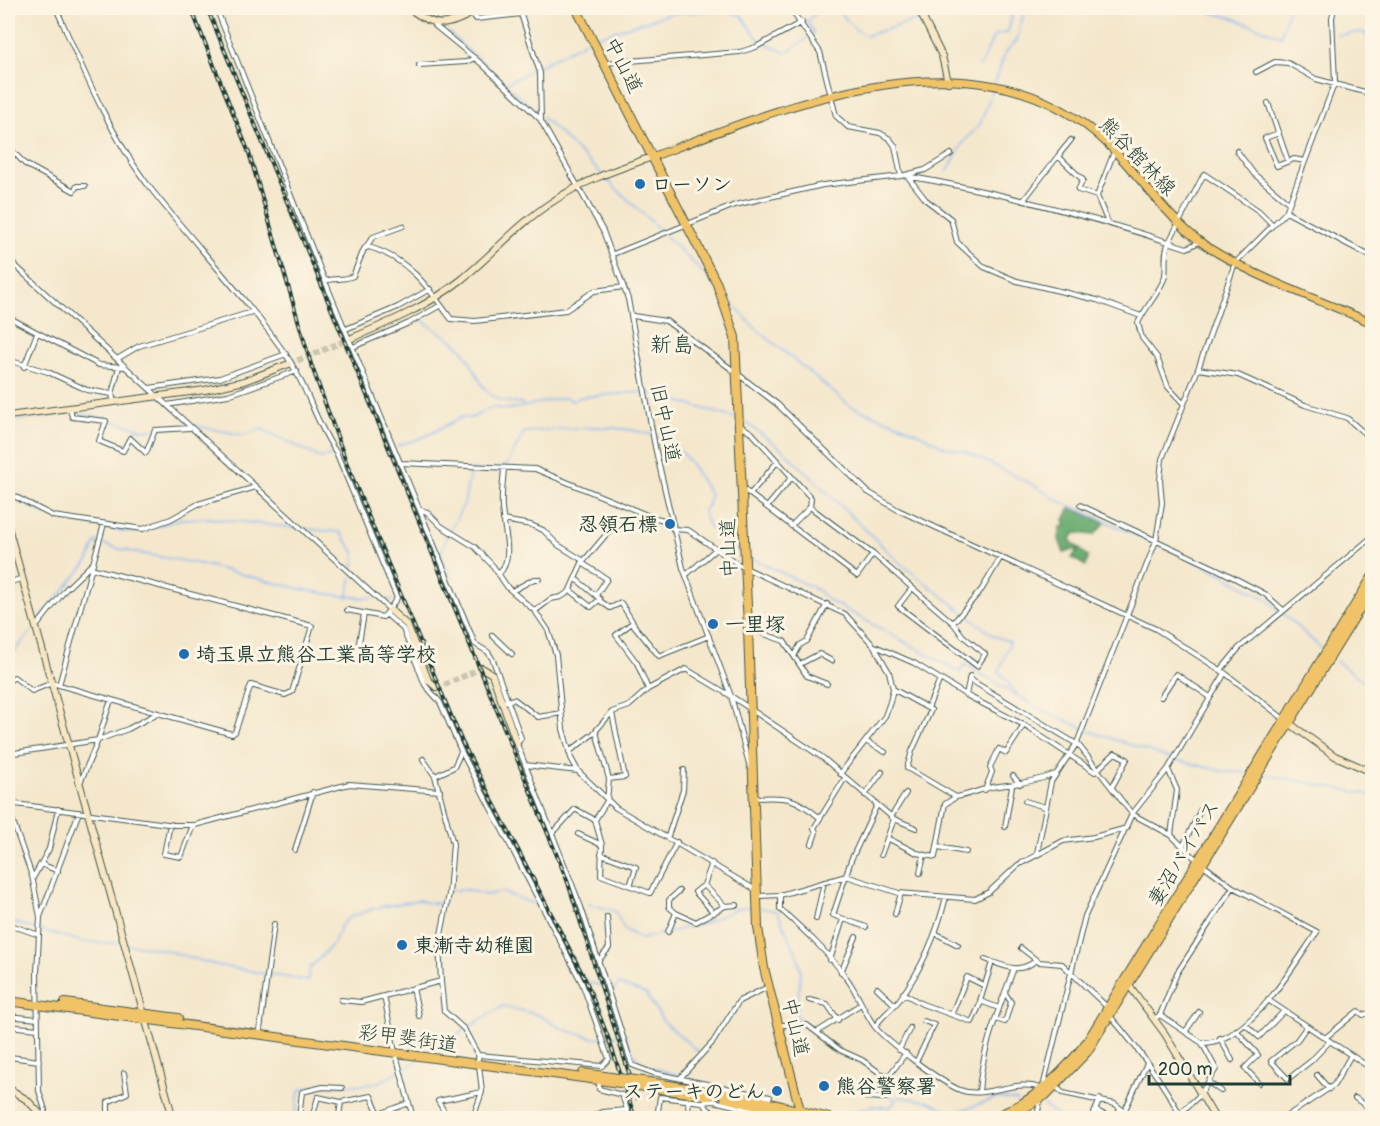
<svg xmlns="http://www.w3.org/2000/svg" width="1380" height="1126" font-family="Pangolin,'Klee One',sans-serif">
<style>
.forest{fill:#68ab6f;stroke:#447452;stroke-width:1.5}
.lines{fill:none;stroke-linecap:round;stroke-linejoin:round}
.stream{stroke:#88b7f3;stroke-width:1.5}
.secondary-tunnel{stroke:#c9c5ae;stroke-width:6;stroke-dasharray:6 3;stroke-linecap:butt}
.street-casing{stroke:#3f564b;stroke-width:6}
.secondary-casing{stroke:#3f564b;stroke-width:8}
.primary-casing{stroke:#3f564b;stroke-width:9}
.highway-casing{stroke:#3f564b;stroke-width:10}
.street{stroke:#fff;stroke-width:4}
.secondary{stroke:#f9e7c3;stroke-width:6}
.primary{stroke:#f1c369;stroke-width:7}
.highway{stroke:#f1c369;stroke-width:8}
.rail-casing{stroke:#1f3d34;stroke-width:4}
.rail{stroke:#fcf5e5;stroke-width:1.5;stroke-dasharray:4.5;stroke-linecap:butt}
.highway-bridge-casing{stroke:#3f564b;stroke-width:10;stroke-linecap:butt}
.highway-bridge{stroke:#f1c369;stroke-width:8}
.poi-dot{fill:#1f6fb2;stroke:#fcf5e5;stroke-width:2}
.labels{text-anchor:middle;stroke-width:6;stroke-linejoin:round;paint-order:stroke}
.street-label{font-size:20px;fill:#1f3d34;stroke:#fcf5e5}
.poi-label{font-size:20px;font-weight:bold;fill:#1f3d34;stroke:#fcf5e5;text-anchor:start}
.quarter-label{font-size:22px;fill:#1f3d34;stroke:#fcf5e5}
</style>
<rect width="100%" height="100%" fill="#fcf5e5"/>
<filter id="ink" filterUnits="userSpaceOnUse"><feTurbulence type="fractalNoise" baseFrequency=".0167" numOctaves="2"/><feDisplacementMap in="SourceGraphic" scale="12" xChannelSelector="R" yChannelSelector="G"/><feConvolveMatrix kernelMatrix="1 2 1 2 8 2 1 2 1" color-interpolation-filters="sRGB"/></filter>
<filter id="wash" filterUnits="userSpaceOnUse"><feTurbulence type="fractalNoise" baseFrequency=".008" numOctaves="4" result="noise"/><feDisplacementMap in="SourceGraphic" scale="24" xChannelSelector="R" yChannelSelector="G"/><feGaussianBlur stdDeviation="1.35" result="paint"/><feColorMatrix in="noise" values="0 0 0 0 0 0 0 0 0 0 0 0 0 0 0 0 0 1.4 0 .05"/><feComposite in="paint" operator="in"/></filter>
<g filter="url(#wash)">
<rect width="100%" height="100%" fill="#f4e7cc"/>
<path class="forest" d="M1070,508L1105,523L1094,535L1075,533L1070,540L1088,557L1086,566L1072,558L1079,548L1064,553L1059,539L1061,527L1066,526L1064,520Z"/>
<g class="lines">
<path class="stream" d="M418,8L422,11
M836,8L854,28L865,36L920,19
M1192,8L1230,17L1281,36L1289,8
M1318,8L1329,10L1328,37
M924,17L947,15L967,8
M448,32L539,114
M812,35L814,33L807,21L823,8
M1336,35L1363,32L1372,42
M595,37L672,13L725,10L742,16L758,39L786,53L808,38
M979,68L994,36L1008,32L1014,8
M507,83L588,40
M995,83L1005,53L1017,40L1025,8
M542,117L602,174
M947,172L963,143L980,124L994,87
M605,178L662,232
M666,236L711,281
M723,293L754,327L850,406L906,427L945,447L967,452L1037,487L1055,499L1217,571L1268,600L1322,649
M422,320C434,330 450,336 461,348C482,372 476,403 521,403L523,406
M647,392L735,418
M74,414L97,416L144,430L186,425
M742,420L783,450L900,563L994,636L1010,642L999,671L1018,696L1043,710L1090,731L1172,759
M8,421L69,414
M191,425L243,435L262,429L321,458L334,455
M397,446L424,437L462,417L471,418L493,407C513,415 544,398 568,398L571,401L581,397L643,392
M503,466L507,465L524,432C569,428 640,418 678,449C691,460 700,480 710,495L708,505L703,511C709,533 723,542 742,553
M17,499L47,515
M60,519L126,532H139L180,519L208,518L296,528
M305,529L340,532L355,553L353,573
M749,557L817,590L828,600L960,672L965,664L1016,695
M450,577L441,555L445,540L464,504L470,473L472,470L500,472V468
M58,597L89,560L96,542C131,554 165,557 200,564C257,577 314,597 373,598
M347,597L352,578
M379,599L393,600
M41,618L55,600
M8,659L31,632
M1336,661L1372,687
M1176,760L1226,772L1248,773
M1262,774L1372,795
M451,891L467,890L486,895L501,892L534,904L536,902
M589,904L615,911L624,929L641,939L705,923L738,908L753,907
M761,908L777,911L797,954L801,972L796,1015L803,1023
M8,921L83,942L121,943
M126,944L161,949L216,965L308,981L310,968L334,943L341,925L348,918L375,908L419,900L428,903L445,904
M581,980L605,987
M610,989L613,990L619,984L646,994L663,1021L700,1053
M825,1041L837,1051L867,1066
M428,1053L503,1006L539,1015L562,1029L594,1038L625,1034L629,1046L641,1065L678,1075
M403,1070L419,1059
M686,1077L693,1079
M892,1086L889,1095L894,1099
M1044,1106L1061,1118
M840,1117L873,1106L891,1107L898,1097L927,1101L954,1113L997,1098L1018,1101
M295,1118L299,1091C323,1080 347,1087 372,1084C380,1083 390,1076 398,1072"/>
</g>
</g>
<g filter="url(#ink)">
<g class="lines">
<path class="secondary-tunnel" d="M289,364L352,338
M436,687H440L482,668"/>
<defs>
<path id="street" d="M56,8C82,67 111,138 151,189C195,245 246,297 286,355C307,385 315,422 336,452L397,598L386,614L403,629L425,685L440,702L461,751L582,983L609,1059L602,1066L479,1055L478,1059
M216,8L325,281L475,644L488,652L493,660L521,738L517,744L581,907L632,1065L653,1073L770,1097
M519,8L540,73L541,121L603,231L628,299L655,447L683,568L731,696L750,768
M790,8L820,52L836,116L848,127L880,133L890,139L895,146L901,176
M472,13L476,19L521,14
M434,25L483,65L541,120
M605,63L740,52L756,47L802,22
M419,65L466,62L475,58
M1256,72L1275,62L1288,63L1316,79L1372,94
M1268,103L1288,161
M1279,133L1265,138L1277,166L1294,159L1305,161
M8,146L25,164L74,191L77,186H85
M1237,151L1254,174L1289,203
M1058,156L1071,140
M906,176C1001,192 1096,218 1187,248L1199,242
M908,177L926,200L951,219L957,242L984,267L1017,281L1097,300L1141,316
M1097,196L1114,152
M1023,201L1058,156L1083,180L1078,190L1097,196L1108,223
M1286,212L1372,257
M365,248L373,237L403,226
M613,254L735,205L823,185L901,176L925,170L951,154
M8,259L390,610
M325,281C335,277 344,281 353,276L364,249L369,247C409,259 428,287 451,319L475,321L566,310L594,291L624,287
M633,316L666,321L730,368L777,404L868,492L898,510L1156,629L1225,673L1284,719
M8,317L99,365L124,367
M346,329L398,307L430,289
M353,347L409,323L441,305
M117,359L139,346L252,312
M8,360L48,372L87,390L112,394L114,402
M24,367L37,333
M1198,369L1238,375L1305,405L1347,418L1372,440
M149,388L220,378L286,354
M112,394L119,367
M1183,403L1168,387L1157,357L1142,338L1138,323C1144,309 1162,289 1165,276C1167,263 1163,254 1169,242L1204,174L1259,211L1273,225
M167,405L228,395L297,371
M70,408L72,417L106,421L99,441L123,451L130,438L146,453L155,430L190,428
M741,426L752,433L811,498L810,507L791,526
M401,463L535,469L652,517L672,522
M742,488L857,576L873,554
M8,493L53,516L143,529L171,519L198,504L256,487
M751,493L778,461
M1080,505L1217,569L1265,594L1283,610
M767,507L792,477
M810,507L873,554L953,623L963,636L985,654L977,666L898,606L912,588
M421,510L427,512L441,526L475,547L493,566L508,588L535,611L548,630L556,655L563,729L571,758L578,771L616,808L756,890
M503,520L531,525L543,530L558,545L584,561
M673,529L688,530L741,566L845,614L874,646L889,672L893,689L890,702L885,716L840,774
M582,563L607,579L596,595
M499,574C515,558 503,528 502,508C501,495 503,482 504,469
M686,575L716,549
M8,583L23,578
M570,590L591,607L600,599L576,579
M512,591L534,579H539
M599,600L610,608L621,603L634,624
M347,610L383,617L386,614
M535,611L551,599L561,597L569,592L582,563L610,530L642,525L652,517
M953,623L982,589L1001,557
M36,627L66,589L92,564
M748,628L784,641L807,676L827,684
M492,635L512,654
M875,646L914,663L966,695L1024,725L1095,772L1115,753L1127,759L1112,787
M357,654L364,614
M794,656L800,645L807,641L827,604
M800,664L819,654L832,661
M1221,670L1239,648L1372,537
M969,679L1075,743
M8,682L14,677L32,691L52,683L232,734L235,732L251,685L285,695L292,692L312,626L91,568
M59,685L104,524
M648,689L637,663L616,635L632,623L659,656L709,636
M893,689L931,710L912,751L907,768L956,797C971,795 984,787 999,786C1019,784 1036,781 1056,774
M966,695L970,676
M1161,697L1176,674L1210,697
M506,701L514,699L538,717L562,713
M928,708L940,679
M867,742L885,752
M1077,743L1132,814L1171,835L1197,860
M569,752L593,734L612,712L629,706L648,689L686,669L731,696L823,758L894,819L881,855
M8,754L98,740L128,729L156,714
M423,759L435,776
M525,765L578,771
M1168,769L1177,790L1171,835
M1013,776L1020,784
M609,779L625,777L612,713
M80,783L98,740L111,700
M985,790L992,772L990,767L999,749L1006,753L1024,725
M865,795L882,772
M755,798C787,796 795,797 820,818
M1025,801L1045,807
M8,803L175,825H195L349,784L440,791
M8,808L32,876L40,917L37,973L39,1091L45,1110L43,1118
M891,817L906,793
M894,819L916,828
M595,820L602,845
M170,824L164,854L181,857L193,825
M1005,827L1012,786
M553,833L575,809L595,820L607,801L609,779L596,732
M578,834L602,845L601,875L650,893L677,842
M668,836L683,790L684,770
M887,838L917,853L935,857L945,804L956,797
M812,844L816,832L814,828L845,778
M1183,846L1201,809
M938,847L966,852
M295,850L313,792
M1037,853L1051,782L1077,743L1156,541L1162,503L1160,480L1162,459L1198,369L1235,263L1286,212L1335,82L1332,18L1334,8
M601,854L636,867L630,886
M712,863L704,885L695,892L714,913
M41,864L58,871
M920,873L924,855
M33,878L49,849L58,809
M704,885L725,906
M780,895V909C805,931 831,955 850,983C859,997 865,1013 875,1027C887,1042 942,1083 960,1090C985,1100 1018,1077 1042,1089
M758,896L780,895L846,876L899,893L975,899L989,892L1018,865L1063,841L1094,837L1127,828
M676,913L669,907V900L679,891
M895,914L901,893
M40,917L79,812
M816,919L824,882
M8,924L39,935
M866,927L833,915L851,860L877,805
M668,932L676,913L696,922L725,906L737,905
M935,933L958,945
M1021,948L1039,962L1062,964L1107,1007
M985,959C1003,966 1020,975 1036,960
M599,960L609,948L607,917
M830,960L843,919
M992,962L980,1001L999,1008
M841,972L856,937
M441,982L444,1011L464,1029L478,1055
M413,988L419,1016
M877,988L894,1004
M903,993L922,1004L972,1022L981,1002
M341,1000L361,1002L384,996
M809,1000L827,1004L838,1020
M1268,1000L1372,1069
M952,1013L967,977L983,985
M1160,1015L1202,1043C1249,1044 1293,966 1317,932L1233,887L1203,865
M8,1016L38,1019
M1110,1016C1138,1048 1162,1081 1182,1118
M995,1019L1005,1022L1011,1002L1005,993
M1154,1019L1160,1015L1177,973L1233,887
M779,1025H807L840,1050L862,1060L901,1088
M1246,1025L1259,1037L1284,1011
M8,1026L38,1029
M1307,1026L1297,1040L1271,1061L1288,1079L1311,1061L1330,1041
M875,1027C882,1015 892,1010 900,999C922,968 937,934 946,897
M260,1030L274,924
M1236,1030L1258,1055L1245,1068L1259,1083
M817,1032L861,1004
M1185,1032L1199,1012
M1220,1038L1232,1060
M1325,1038L1358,1011L1363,1015L1372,1012
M899,1050L910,1028
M917,1060L934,1025L924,1021
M8,1064L10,1057L39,1061
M884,1074L879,1085L868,1081L864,1097L885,1098L891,1082
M1317,1075L1329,1089
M681,1077L713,1042L739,1001L768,987
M888,1077L906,1053
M1208,1082L1221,1091
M599,1084V1089L622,1095L630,1118
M1043,1087L1085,916L1132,814L1168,769L1225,673
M1056,1087L1063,1093L1115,1104L1133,1118
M979,1092C982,1048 999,1009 1014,968
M660,1097L702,1102L709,1110L728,1118
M1355,1098L1372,1110
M688,1100L689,1118
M341,1102L339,1115L347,1118
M702,1102L714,1101L772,1115L776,1112
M8,1111L14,1118
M1097,1111L1110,1118
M1124,1112L1147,1063
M1342,1115L1346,1118
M108,1118V1102L127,1093L124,1073
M299,1118L302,1092L323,1087L342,1088
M312,1118L318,1097L341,1102L371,1096L379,1114L409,1103
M413,1118L394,1047L384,996L441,981L439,945L449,894L453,844L435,776L454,767L461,752
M448,1118L438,1101L482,1092
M473,1118L482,1092L479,1065
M587,1118L603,1112L627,1110
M657,1118L660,1097
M1037,1118L1040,1100
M1092,1118L1100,1099
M1115,1118L1120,1109
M1175,1118L1200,1095L1216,1069L1202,1043
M1284,1118L1334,1085L1351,1055"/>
<path id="secondary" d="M409,8C441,33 449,24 483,8
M918,8L942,56L948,82
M352,338C390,322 428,306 461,280C492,255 518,224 552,202C582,181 618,169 652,157
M8,416L205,390L244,381L289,364
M8,527L173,1118
M390,610L407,625L428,680L436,687
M482,668L492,674L517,744
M1286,721L1335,756L1372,772
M1126,981L1165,1034L1215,1118
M8,1088L27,1100L44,1118"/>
<path id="primary" d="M652,157C783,107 967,28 1093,131C1138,168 1167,225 1219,254C1267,282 1322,301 1372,323"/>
<path id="highway" d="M576,8L717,284L735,337L748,628L758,927L764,968L802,1118
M8,1001L620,1083
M65,1003L178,1018
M583,1073L618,1078
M636,1080L746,1097L829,1118
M638,1086L710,1096
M725,1098L803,1118
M992,1118C1032,1103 1063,1074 1088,1040L1372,577
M1008,1118L1046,1095L1087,1052L1372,589"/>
</defs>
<use href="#street" class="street-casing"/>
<use href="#secondary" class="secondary-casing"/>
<use href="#primary" class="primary-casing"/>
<use href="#highway" class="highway-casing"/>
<use href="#street" class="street"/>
<use href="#secondary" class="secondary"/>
<use href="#primary" class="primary"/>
<use href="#highway" class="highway"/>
<defs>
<path id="rail" d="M191,8L249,153L311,364L348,467L462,742L586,981L609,1040L635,1118
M207,8L567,880L637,1098"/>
</defs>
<use href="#rail" class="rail-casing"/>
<use href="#rail" class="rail"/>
<defs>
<path id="highway-bridge" d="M618,1078L636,1080
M620,1083L638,1086"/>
</defs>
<use href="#highway-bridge" class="highway-bridge-casing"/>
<use href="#highway-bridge" class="highway-bridge"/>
</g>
</g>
<g class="poi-dot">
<circle cx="640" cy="184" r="6"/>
<circle cx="670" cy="524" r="6"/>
<circle cx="713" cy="624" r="6"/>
<circle cx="184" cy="654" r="6"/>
<circle cx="402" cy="945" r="6"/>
<circle cx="824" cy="1086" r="6"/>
<circle cx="777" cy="1091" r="6"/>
</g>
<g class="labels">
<g class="street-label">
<text transform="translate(624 65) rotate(63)" y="7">中山道</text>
<text transform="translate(1138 156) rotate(46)" y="7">熊谷館林線</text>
<text transform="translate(666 423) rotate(78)" y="7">旧中山道</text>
<text transform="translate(728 548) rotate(-92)" y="7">中山道</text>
<text transform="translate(1183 853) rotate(-59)" y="7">妻沼バイパス</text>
<text transform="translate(796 1027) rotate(77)" y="7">中山道</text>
<text transform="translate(408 1038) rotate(8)" y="7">彩甲斐街道</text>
</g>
<g class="poi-label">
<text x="652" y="191">ローソン</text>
<text x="658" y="531" text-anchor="end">忍領石標</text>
<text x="725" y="631">一里塚</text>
<text x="196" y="661">埼玉県立熊谷工業高等学校</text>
<text x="414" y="952">東漸寺幼稚園</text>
<text x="836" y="1093">熊谷警察署</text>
<text x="765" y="1098" text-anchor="end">ステーキのどん</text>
</g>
<g class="quarter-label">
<text x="672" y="352">新島</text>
</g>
</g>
<rect width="1380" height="1126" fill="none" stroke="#fcf5e5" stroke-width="30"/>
<path d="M1149 1075v9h141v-9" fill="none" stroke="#1f3d34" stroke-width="3"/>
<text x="1158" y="1075" font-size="18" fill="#1f3d34" stroke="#fcf5e5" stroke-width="4.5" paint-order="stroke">200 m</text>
</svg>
